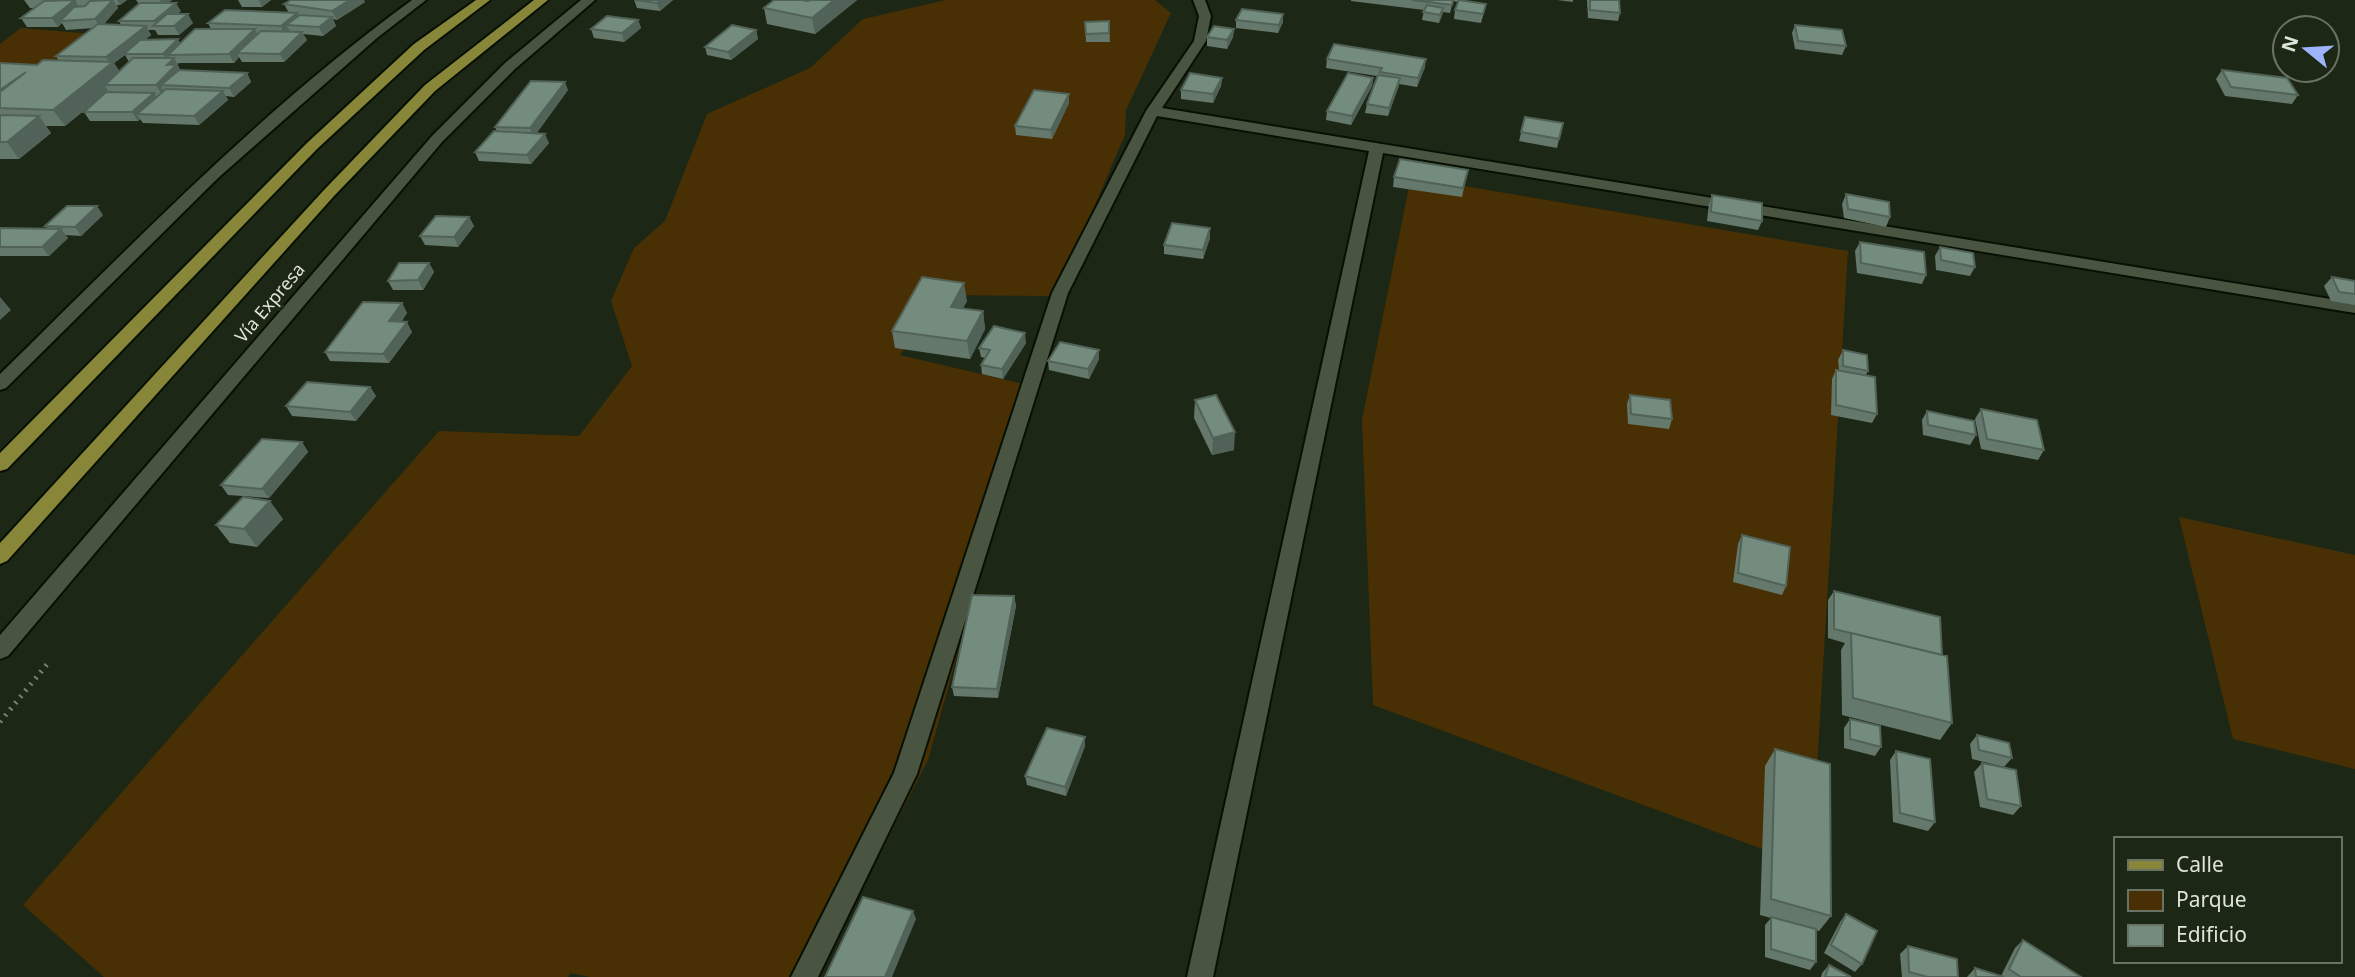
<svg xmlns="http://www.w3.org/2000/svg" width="2355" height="977" font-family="'Noto Sans',sans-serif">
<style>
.green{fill:#483004}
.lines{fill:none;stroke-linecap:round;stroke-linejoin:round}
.minor-casing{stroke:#071002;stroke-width:4}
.secondary-casing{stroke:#071002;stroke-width:4}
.primary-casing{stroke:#071002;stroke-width:4}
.path{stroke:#788172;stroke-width:5;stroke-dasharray:2 6;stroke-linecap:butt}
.minor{fill:#495441;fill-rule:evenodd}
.secondary{fill:#495441;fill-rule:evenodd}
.primary{fill:#888638;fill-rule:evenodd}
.wall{fill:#64786c;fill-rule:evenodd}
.shaded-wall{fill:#516258}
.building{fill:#748c7e;stroke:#516258;stroke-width:2}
.labels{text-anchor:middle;stroke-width:7;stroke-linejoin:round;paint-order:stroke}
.street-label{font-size:18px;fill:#dde4d8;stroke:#1d2715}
</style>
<rect width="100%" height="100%" fill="#1d2715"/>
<path class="green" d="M946,0H1155L1171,13L1126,110L1125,135L1056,296L941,295L900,355L1032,386L928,760L817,977H590L570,973L568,977H104L23,905L439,431L579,436L632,366L611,301L634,248L665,221L707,114L810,68L863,19Z
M21,28L93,34L33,76H0V44Z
M1411,177L1848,251L1811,867L1373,705L1362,420Z
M2179,517L2355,555V769L2233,739Z"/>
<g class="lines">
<defs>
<path id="minor" d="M1193,0H1205L1211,16L1206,41L1162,108L2355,303V313L1383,153L1213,977H1187L1369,151L1157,116L1068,293L917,774L818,977H791L894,773L1052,293L1146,111L1194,41L1199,16Z"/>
<path id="secondary" d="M412,0H426L377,38L218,178L6,388L0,390V374C132,245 262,109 412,0Z
M581,0H595L515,69L442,142L8,656L0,659V635L432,136L505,63Z"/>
<path id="primary" d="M476,0H490L424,50L317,149L7,469L0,471V453L307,143L414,44Z
M534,0H548L435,91L334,196L7,561L0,564V543L324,190L425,85Z"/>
</defs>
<use href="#minor" class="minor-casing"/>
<use href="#secondary" class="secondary-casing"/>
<use href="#primary" class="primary-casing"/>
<path class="path" d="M0,722L48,663"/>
<use href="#minor" class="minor"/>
<use href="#secondary" class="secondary"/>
<use href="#primary" class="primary"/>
</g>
<path class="wall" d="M24,0H127L120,5H117L118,8L103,25H121L119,21L139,4L136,0H172L168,3L181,11L177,14L193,23L179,35H158L155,30H148L151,35L145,40L180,43L211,29L208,23L289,13L284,4L365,2L337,20L333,19L336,26L323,36L303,34L307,40L284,62H242L239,57L234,63H177L180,70L247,73L251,82L234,97L226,96L228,100L199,125L143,123L140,119L138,121H90L84,112L97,100L65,126H46L51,133L19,159H0V63L37,65L59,61L56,56L94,28L66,30L62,23L58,27H27L21,18L34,8H30ZM125,55L129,62L119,71L114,63Z
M238,0H271L262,7H242Z
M634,0H673L660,11L637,8Z
M810,0H857L815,34L767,24L764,8L808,1Z
M1351,0H1459L1458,2L1453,1L1450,13L1443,12L1439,23L1422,20L1424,10L1351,1Z
M1557,0H1573V2Z
M1587,0H1619L1620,13L1618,21L1588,18Z
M1455,10L1484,12L1481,23L1454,19Z
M1283,14V22L1278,33L1236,28V20Z
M638,20L641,28L624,42L594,38L591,29Z
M1109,21L1110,42H1086L1085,22Z
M1795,25L1846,46L1842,55L1795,49L1792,33Z
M1234,29L1233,37L1227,49L1207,46V37Z
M756,30L758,39L731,60L707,55L705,47Z
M1327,59L1425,67L1417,87L1399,84L1388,116L1365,113L1367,104L1377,76L1326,68Z
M2222,70L2298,95L2292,104L2225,96L2216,79Z
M1222,78L1221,86L1213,103L1181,99V90Z
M1373,78L1372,86L1351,125L1326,120L1327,111Z
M568,90L536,134L549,143L531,164L479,161L475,152L497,131L495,127Z
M1069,94V103L1052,139L1016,135L1015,126Z
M1525,117L1563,123L1557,148L1519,141Z
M1468,170L1462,197L1393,187L1394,177Z
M1846,194L1890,217L1886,227L1844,218L1842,204Z
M1712,195L1762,221L1758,230L1707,221L1709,204Z
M103,215L81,236L65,235L68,238L49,256H0V228L48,229L45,226Z
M469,217L474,226L458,247L425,245L420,236Z
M1210,228V238L1203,259L1164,254V245Z
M1860,242L1926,275L1922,284L1857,273L1855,251Z
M1940,247L1975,267L1970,276L1936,270L1935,256Z
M429,263L434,272L423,290H393L388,281Z
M2332,277L2355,281V305L2331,301L2324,286Z
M967,301L963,308L983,311L985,329L970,359L895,348L892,331Z
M402,303L407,313L401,322L412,332L389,363L330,361L325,352Z
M1026,343L1003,379L982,374L981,365L985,358L981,357L979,348Z
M1843,350L1868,371L1866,375L1877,414L1872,423L1831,415L1832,379L1836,370H1839L1838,360Z
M1099,359L1089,379L1049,370L1048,361Z
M370,387L376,396L356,421L292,416L286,406Z
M1630,395L1672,419L1669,429L1628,424L1627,404Z
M1195,400L1234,450L1212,455L1194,418Z
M1981,409L2044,450L2038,460L1981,449L1975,419Z
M1927,411L1976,435L1970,445L1923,435L1922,420Z
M302,442L308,452L269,498L228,495L221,485Z
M283,519L257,547L230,543L216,525Z
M1742,535L1786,586L1782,595L1733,582L1738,544Z
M1834,591L1942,655L1952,723L1940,740L1842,715L1841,650L1845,643L1828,638V600Z
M1014,596L1016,606L998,698L954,696L952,687Z
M1850,719L1881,747L1875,756L1844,748V728Z
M1977,735L2012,758L2004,767L1972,759L1970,744Z
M1085,737V746L1066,796L1027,785L1025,776Z
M1775,749L1831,916L1819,931L1816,930V962L1810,970L1765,957V925L1771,918L1760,915L1765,766Z
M1896,751L1935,822L1928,831L1893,822L1890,760Z
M1982,763L2021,806L2013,815L1980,807L1974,772Z
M1846,914L1862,964L1855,972L1824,953L1840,922Z
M2023,940L2081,977H1967L1975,968L2001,976L2015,948Z
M1908,946L1958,977H1902L1900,954Z
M1829,965L1851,977H1821L1822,973Z"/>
<path class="shaded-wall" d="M75,0L80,9L60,21L62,23L58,27L52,18Z
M113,0L118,8L100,27L95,19Z
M117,0H127L120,5Z
M160,0H172L163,6Z
M259,0H271L262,7Z
M350,0H364L365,2L337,20L332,11Z
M661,0H673L660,11L657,3Z
M834,0H857L815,34L812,18Z
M176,3L181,11L163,26H157L154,21Z
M1443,8L1442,16L1439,23L1440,15Z
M297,13L302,22L286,25L290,31L285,35L281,26Z
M188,14L193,23L179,35L174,26Z
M1283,14V22L1278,33L1279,25Z
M332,17L336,26L323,36L319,27Z
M638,20L641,28L624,42L622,33Z
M146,26L151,35L126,54H124L125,55L114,63L124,78L105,85L108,91L65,126L53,110L110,64L106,57Z
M255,29L259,37L237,53L239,57L234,63L229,54Z
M1234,29L1233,37L1227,49V40Z
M756,30L758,39L731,60L728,52Z
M302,32L307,40L284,62L280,54Z
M178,39L183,48L168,55L171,60L168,62L163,54Z
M174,58L182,73L161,85L164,91L161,93L156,85L167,65Z
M1426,59L1425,67L1417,87L1418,78Z
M247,73L251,82L234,97L229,88Z
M1222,78L1221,86L1213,103V94Z
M1373,78L1372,86L1351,125L1352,116Z
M1400,78L1399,86L1388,116L1389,108Z
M565,82L568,90L533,137L530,128Z
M223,91L228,100L199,125L194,116Z
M154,93L159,101L137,114L140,119L138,121L132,112Z
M1069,94V103L1052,139L1051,130Z
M39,116L51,133L19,159L7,142Z
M545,134L549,143L531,164L527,155Z
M97,206L103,215L81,236L75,227Z
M469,217L474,226L458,247L454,237Z
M1210,228V238L1203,259V250Z
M61,229L68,238L49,256L42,247Z
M429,263L434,272L423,290L418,280Z
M964,283L967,301L954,324L951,307Z
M0,297L11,310L0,320Z
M402,303L407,313L394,331L389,321Z
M983,311L985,329L970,359L967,341Z
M407,322L412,332L389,363L383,354Z
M1025,333L1026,343L1003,379L1002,369Z
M1099,350V359L1089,379L1088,369Z
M370,387L376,396L356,421L350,412Z
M1235,432L1234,450L1212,455L1213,438Z
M302,442L308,452L269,498L262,489Z
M270,501L283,519L257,547L244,529Z
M1014,596L1016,606L998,698L997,689Z
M1085,737V746L1066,796L1065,787Z
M913,911L916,919L892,977H885Z"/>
<path class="building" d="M75,0L52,18H21L44,1Z
M113,0L95,19L60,21L74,7L85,6L90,1Z
M291,0H350L332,11L284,4Z
M635,0H661L657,3Z
M774,0H801L808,1L810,0H834L812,18L764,8Z
M1412,0H1453L1452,5Z
M1459,0L1486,4L1483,14L1455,10Z
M1590,0H1619L1620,13L1590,10Z
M140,3H176L154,21H119Z
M1427,5L1443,8L1440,15L1423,12Z
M1242,9L1283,14L1279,25L1236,20Z
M225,10L297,13L281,26L208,23Z
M167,14H188L174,26H153Z
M300,15L332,17L319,27L286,25Z
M607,16L638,20L622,33L591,29Z
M1109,21V33L1086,34L1085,22Z
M98,24L146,26L106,57L56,56Z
M732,25L756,30L728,52L705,47Z
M1795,25L1842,30L1846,46L1798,41Z
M1214,26L1234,29L1227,40L1207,37Z
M195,29H255L229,54L168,55Z
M261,31L302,32L280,54L237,53Z
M178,39L163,54H124L140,40Z
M1334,44L1426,59L1418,78L1380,72L1382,68L1327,59Z
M133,58H174L167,65L177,64L156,85H105Z
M43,60L113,62L53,110L0,108V92L26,72L0,90V63L37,65Z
M179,70L247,73L229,88L161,85Z
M2222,70L2287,78L2298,95L2231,87Z
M1190,73L1222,78L1213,94L1181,90Z
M1348,73L1373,78L1352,116L1327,111Z
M1378,75L1400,78L1389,108L1367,104Z
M531,81L565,82L530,128L495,127Z
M166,89L223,91L194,116L137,114Z
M1034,90L1069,94L1051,130L1015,126Z
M106,92L154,93L132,112H84Z
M0,115L39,116L7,142H0Z
M1525,117L1563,123L1559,139L1521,132Z
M494,131L545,134L527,155L475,152Z
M1400,159L1468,170L1463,188L1394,177Z
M1846,194L1889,202L1890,217L1848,209Z
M1712,195L1762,203V221L1711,212Z
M67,206H97L75,227L45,226Z
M436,216L469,217L454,237L420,236Z
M1172,223L1210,228L1203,250L1164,245Z
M0,228L61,229L42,247H0Z
M1860,242L1924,252L1926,275L1861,263Z
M1940,247L1973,253L1975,267L1941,260Z
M399,263H429L418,280L388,281Z
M922,277L964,283L951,307L983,311L967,341L892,331Z
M2332,277L2355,281V294L2339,292Z
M363,302L402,303L389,321L407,322L383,354L325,352Z
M994,326L1025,333L1002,369L981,365L990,350L979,348Z
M1060,342L1099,350L1088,369L1048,361Z
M1843,350L1867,355L1868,371L1843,366Z
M1836,370L1875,377L1877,414L1836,405Z
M307,382L370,387L350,412L286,406Z
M1216,395L1235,432L1213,438L1195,400Z
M1630,395L1670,400L1672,419L1631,414Z
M1981,409L2037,420L2044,450L1987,439Z
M1927,411L1974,421L1976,435L1928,425Z
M262,439L302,442L262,489L221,485Z
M243,497L270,501L244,529L216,525Z
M1742,535L1790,547L1786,586L1738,573Z
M1834,591L1940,617L1942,655L1834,629Z
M972,595L1014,596L997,689L952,687Z
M1851,633L1947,656L1952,723L1853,698Z
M1850,719L1880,726L1881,747L1850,739Z
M1047,728L1085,737L1065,787L1025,776Z
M1977,735L2009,743L2012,758L1979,750Z
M1775,749L1830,764L1831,916L1771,899Z
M1896,751L1930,759L1935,822L1900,813Z
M1982,763L2016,770L2021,806L1987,799Z
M863,897L913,911L885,977H825Z
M1846,914L1877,931L1862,964L1831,945Z
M1771,917L1816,929V962L1771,949Z
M2023,940L2081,977H2021L2009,969Z
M1908,946L1957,959L1958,977H1928L1909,972Z
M1829,965L1851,977H1825Z
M1975,968L2004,977H1976Z"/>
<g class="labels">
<g class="street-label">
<text transform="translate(270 303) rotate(-50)" y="6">Vía Expresa</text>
</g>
</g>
<rect x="2114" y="837" width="228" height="126" fill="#1d2715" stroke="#6a7363" stroke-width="2"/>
<rect x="2128" y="860" width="35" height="10" fill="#888638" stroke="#6a7363" stroke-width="2"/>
<text x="2176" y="872" font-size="21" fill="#dde4d8">Calle</text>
<rect x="2128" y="890" width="35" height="21" fill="#483004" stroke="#6a7363" stroke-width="2"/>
<text x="2176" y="907" font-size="21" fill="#dde4d8">Parque</text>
<rect x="2128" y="925" width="35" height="21" fill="#748c7e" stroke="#6a7363" stroke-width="2"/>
<text x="2176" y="942" font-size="21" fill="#dde4d8">Edificio</text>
<g transform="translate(2306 49) rotate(288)"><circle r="33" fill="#1d2715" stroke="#6a7363" stroke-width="2"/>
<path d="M0-5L12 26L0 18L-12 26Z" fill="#9cb4fd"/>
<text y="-10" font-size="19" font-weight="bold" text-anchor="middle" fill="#dde4d8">N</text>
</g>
</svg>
